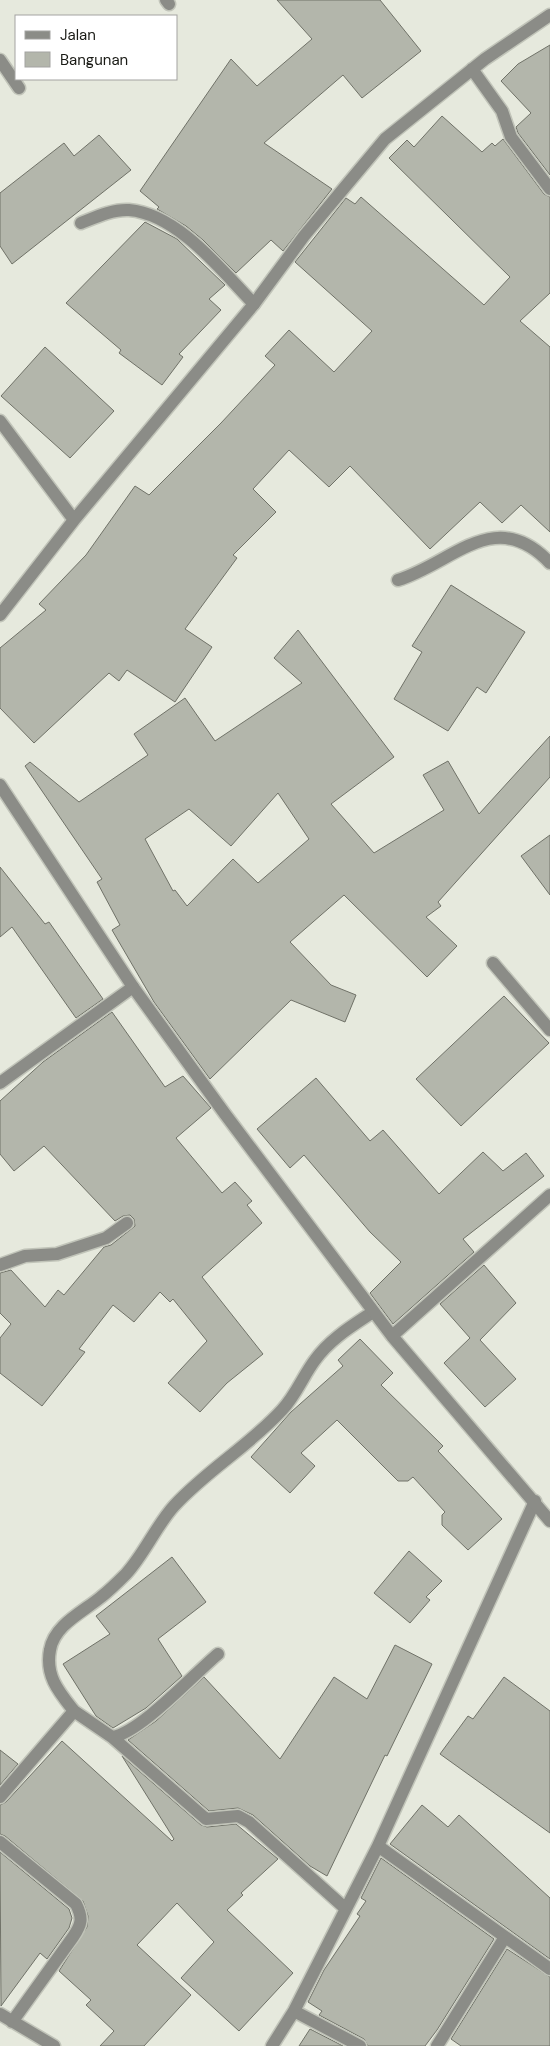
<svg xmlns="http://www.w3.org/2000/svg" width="550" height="2046" font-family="'DM Sans',sans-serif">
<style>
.building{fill:#b3b6ab;stroke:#707268;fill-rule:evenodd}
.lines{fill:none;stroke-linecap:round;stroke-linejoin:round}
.service-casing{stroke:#c1c4b9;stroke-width:15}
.minor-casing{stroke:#c1c4b9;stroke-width:15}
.service{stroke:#8b8c87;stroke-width:12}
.minor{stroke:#8b8c87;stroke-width:12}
</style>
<rect width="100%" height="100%" fill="#e6e9dd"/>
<path class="building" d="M277,0H380L421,51L362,98L343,75L264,143L332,189L283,251L271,240L236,273L203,240L186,226L157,209L159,207L140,191L231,59L257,86L312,39Z
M550,45V175L518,133L516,127L531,113L501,81L518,64Z
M442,116L482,152L492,143L495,146L503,139L544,194L550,197V293L520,321L550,347V532L521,505L502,523L480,502L430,549L350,466L329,487L289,450L253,489L276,512L233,555L237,558L185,629L212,647L175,702L127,670L119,681L109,673L34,743L0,708V648L46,610L39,604L86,555L135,486L149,495L221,423L275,365L265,356L289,330L334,372L372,331L295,262L346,198L355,204L361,197L484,305L510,277L389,158L407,140L414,147Z
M99,135L131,170L12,264L0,246V193L64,143L74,156Z
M145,222L177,239L225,285L209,299L221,310L179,354L183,357L162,385L119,353L121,350L66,303Z
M45,347L114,411L70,458L1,396Z
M451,585L525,632L486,693L477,687L448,731L394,699L422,652L412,646Z
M298,630L394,757L331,804L374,853L444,810L423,775L448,761L479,814L550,736V777L438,902L441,906L426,917L457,946L427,977L344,895L290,942L331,985L356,995L345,1022L291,1000L210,1079L154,1002L112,930L120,925L97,882L102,879L25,766L30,762L79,802L148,755L134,734L185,698L215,741L302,683L274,658ZM278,793L309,839L258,883L233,859L187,906L175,890L173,891L145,839L189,809L231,846Z
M550,835V895L521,856Z
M0,867L45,924L49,922L103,999L76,1018L12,927L0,937Z
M504,996L549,1043L461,1126L416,1079Z
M112,1012L165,1087L183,1076L211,1108L176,1138L222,1193L235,1182L252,1201L247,1205L262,1223L202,1277L263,1354L227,1383L200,1412L168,1383L207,1341L173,1299L170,1302L160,1292L134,1322L113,1305L79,1349L85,1352L42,1406L0,1373V1338L11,1324L0,1313V1273L11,1270L45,1307L58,1290L64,1295L104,1247L111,1245L135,1226L134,1219L130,1215L123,1216L115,1221L44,1146L14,1171L0,1154V1101L43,1062Z
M316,1078L370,1141L383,1130L439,1194L483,1152L503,1171L526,1153L544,1176L463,1239L474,1252L393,1324L370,1293L401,1262L370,1232L304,1155L290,1168L257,1129Z
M484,1265L516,1303L480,1340L516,1379L485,1407L444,1363L470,1338L440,1304Z
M360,1339L393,1373L381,1385L443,1446L438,1451L502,1519L468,1550L442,1525V1515L445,1512L413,1477L408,1481H398L337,1420L301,1453L315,1466L290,1493L251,1457L291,1412L343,1366L338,1360Z
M409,1551L442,1581L426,1597L430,1600L410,1623L374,1593Z
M172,1557L206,1602L158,1639L182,1676L146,1708L113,1728L96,1716L63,1664L110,1634L96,1616Z
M395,1645L432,1664L387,1756L385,1755L327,1876L310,1866L253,1815L238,1808L209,1811L128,1740L156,1721L204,1677L280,1759L334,1677L367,1699Z
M504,1677L550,1711V1833L440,1754L468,1716L473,1719Z
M62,1741L172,1841L174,1839L122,1756L201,1825L207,1827L236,1824L278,1859L241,1893L243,1895L227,1910L293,1973L239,2031L181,1978L214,1942L177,1903L137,1945L191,1995L144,2046H100L114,2031L86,2005L91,2000L59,1971L87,1927L88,1916L83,1901L5,1836L0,1834V1805L6,1802Z
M0,1750L18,1764L0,1785Z
M422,1805L448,1827L459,1815L550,1898V1959L390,1844Z
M0,1852L69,1909L72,1918L69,1928L47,1959L40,1953L1,2006Z
M381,1858L494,1939L437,2030L425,2046H368L364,2039L319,2015L322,2011L308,2002L324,1970L360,1916L357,1914L366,1901L361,1898Z
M507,1949L550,1977V2046H461L451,2039Z
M310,2029L343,2046H299Z"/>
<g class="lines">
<defs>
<path id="service" d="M166,0L169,4
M81,223C96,217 113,209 129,210C178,214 222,271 254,304
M0,1083L133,987
M0,1265L25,1256L57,1254L106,1238L127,1223
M74,1711C59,1692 45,1676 50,1650C54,1625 83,1612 101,1597C110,1590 118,1582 126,1574C145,1553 156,1526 174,1506C207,1470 249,1446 282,1410C296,1395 303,1376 315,1360C330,1339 352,1326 373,1312
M112,1737L206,1819L238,1816L249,1822L346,1909
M0,1797L74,1711L112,1737C140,1733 193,1675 218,1654
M0,1842L76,1904C83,1918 82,1924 73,1937L12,2022
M378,1846L550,1969
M294,2011L360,2046
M0,2014L54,2046
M272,2046L294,2011L378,1846L535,1501
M437,2046L505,1937"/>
<path id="minor" d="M0,60L19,88
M472,69L502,111L511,137L550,189
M0,421L74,520
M398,580C453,563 495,505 550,563
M0,615L74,520L254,304L304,236L385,139L485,59L550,15
M0,785L133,987L225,1114L392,1336L550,1521
M493,963L550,1030
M392,1336L550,1195"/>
</defs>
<use href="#service" class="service-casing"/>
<use href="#minor" class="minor-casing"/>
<use href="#service" class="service"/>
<use href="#minor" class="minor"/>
</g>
<rect x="15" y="15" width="162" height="65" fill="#ffffff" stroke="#a3a3a1"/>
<rect x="25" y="31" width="25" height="8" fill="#8b8c87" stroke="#a3a3a1"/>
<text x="60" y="40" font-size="15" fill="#191a15">Jalan</text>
<rect x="25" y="52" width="25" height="15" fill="#b3b6ab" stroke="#a3a3a1"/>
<text x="60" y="65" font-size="15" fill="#191a15">Bangunan</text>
</svg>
